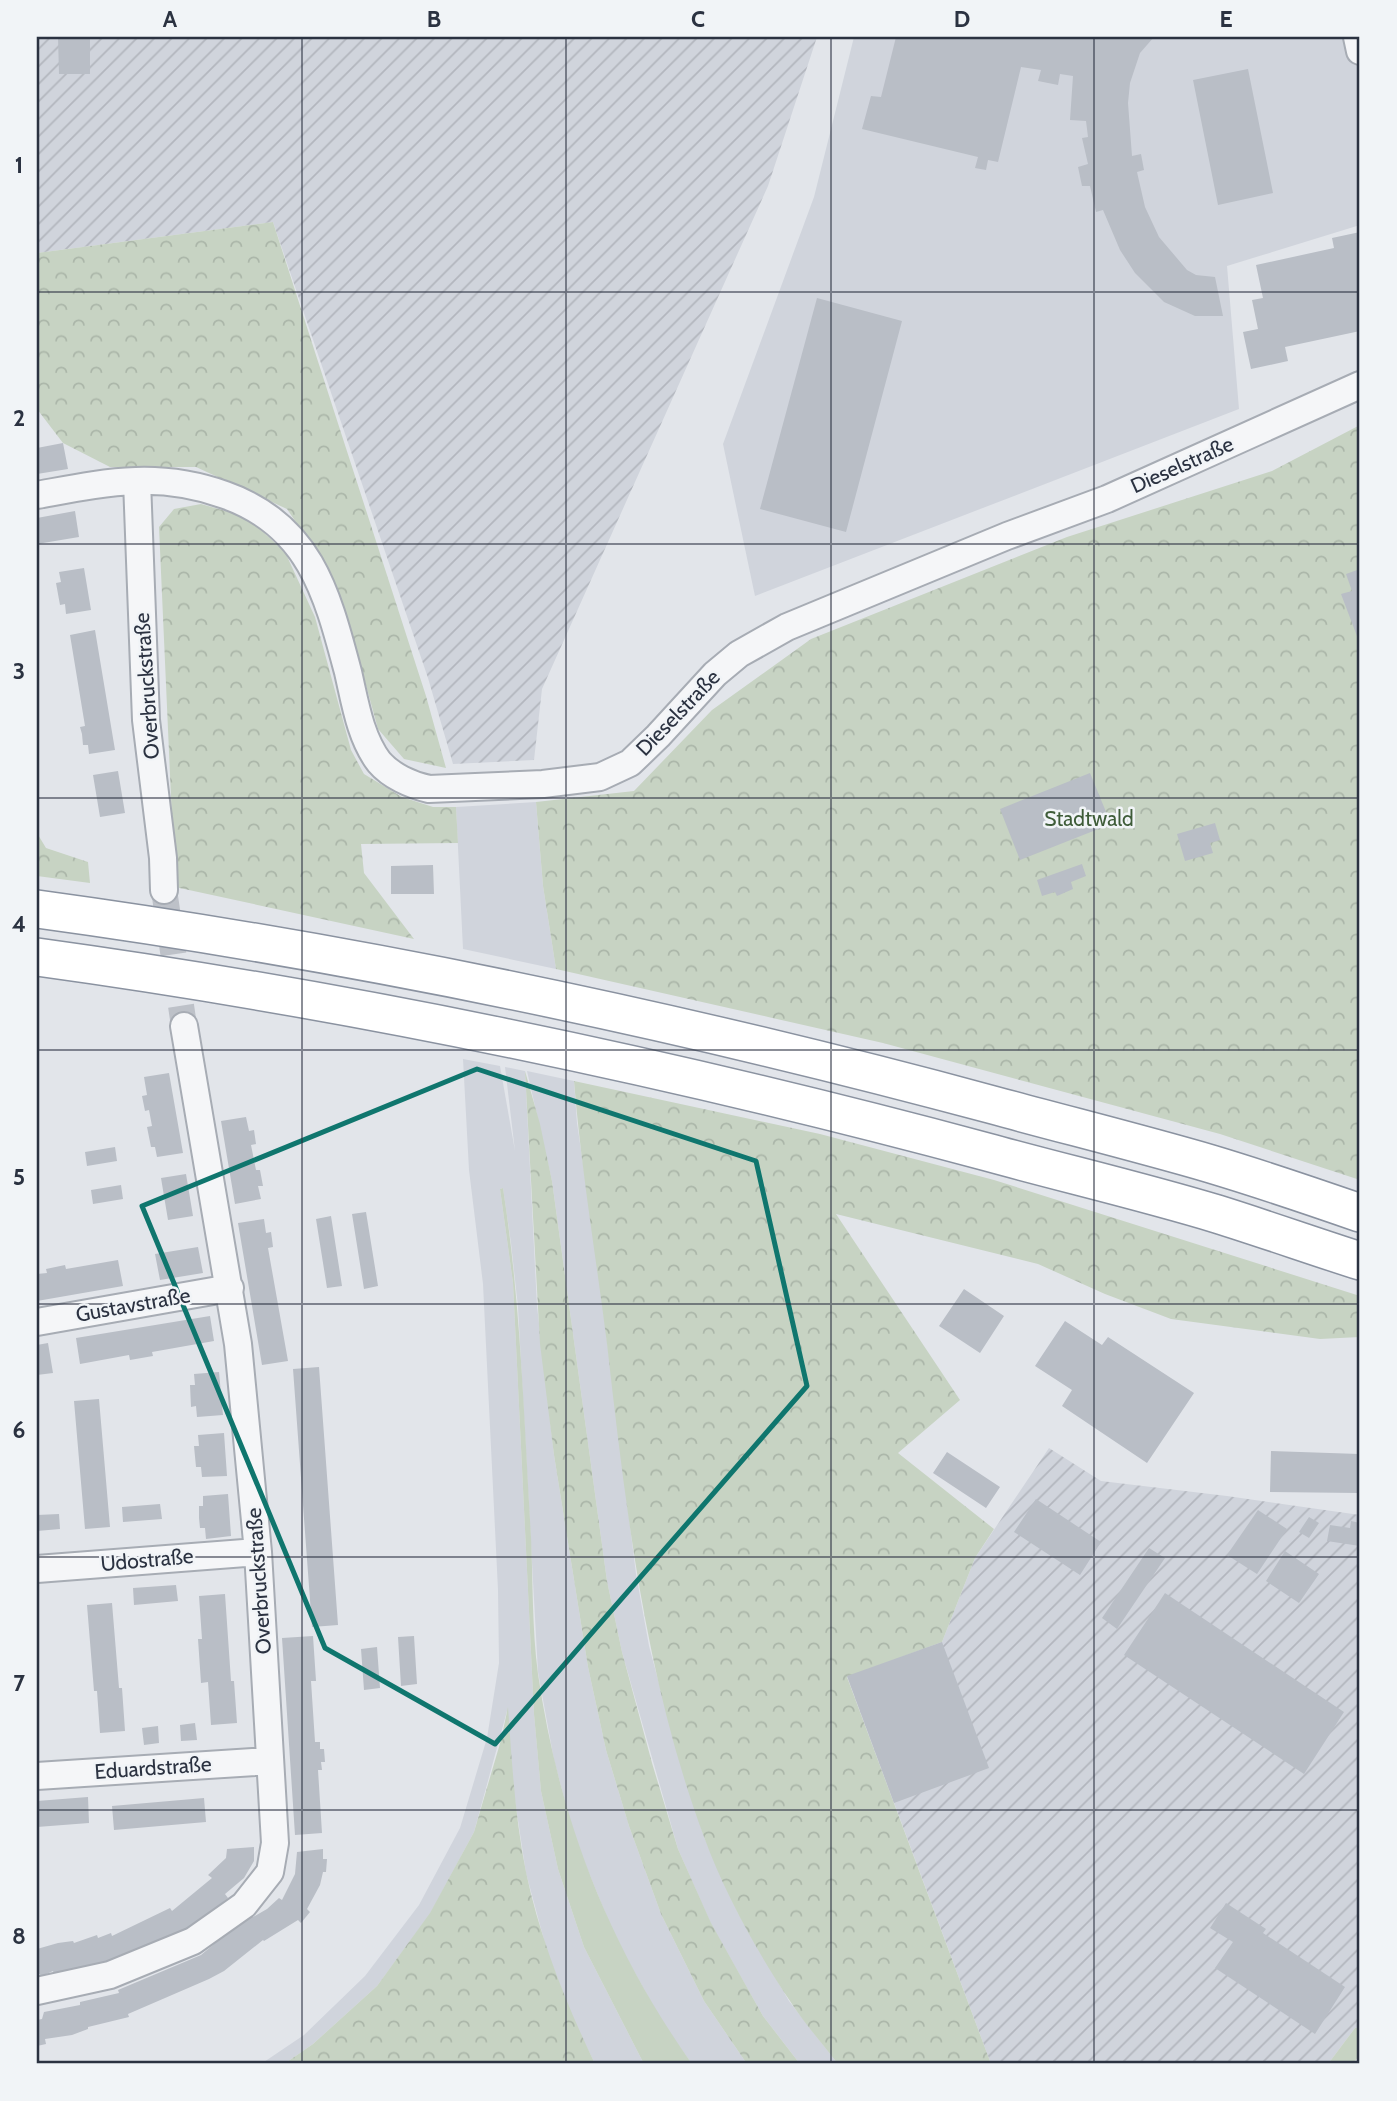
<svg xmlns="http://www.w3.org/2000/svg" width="1397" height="2101" font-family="Cabin,sans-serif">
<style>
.built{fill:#d0d4dc}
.industrial{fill:url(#industrial-furrows)}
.grass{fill:#c7d3c3}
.forest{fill:url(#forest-crowns)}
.building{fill:#b9bec6}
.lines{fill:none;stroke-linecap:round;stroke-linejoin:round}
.minor-tunnel{stroke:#bdc1c8;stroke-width:26;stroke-dasharray:26 13;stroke-linecap:butt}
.minor-casing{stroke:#a7acb4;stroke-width:30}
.highway-casing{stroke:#8a92a0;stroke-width:40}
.minor{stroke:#f5f6f8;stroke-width:26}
.highway{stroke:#fff;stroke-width:37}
.marked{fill:none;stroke:#0f766e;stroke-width:5;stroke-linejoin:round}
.grid{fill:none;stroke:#2b3241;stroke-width:2;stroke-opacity:0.55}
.labels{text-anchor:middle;stroke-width:5;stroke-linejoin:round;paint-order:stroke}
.street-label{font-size:21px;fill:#2b3241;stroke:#f1f4f7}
.park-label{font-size:21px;fill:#3e5c38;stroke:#f1f4f7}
.neatline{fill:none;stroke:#2b3241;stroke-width:2.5}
.grid-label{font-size:23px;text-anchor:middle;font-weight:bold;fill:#2b3241}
</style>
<defs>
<pattern id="industrial-furrows" width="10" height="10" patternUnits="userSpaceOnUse" patternTransform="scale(1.75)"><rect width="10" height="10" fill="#d0d4dc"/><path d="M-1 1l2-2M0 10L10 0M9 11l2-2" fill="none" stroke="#b3b6be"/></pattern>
<pattern id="forest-crowns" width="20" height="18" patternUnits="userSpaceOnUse" patternTransform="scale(1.75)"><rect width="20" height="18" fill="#c7d3c3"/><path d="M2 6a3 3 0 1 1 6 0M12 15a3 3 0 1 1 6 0" fill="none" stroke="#abb6a9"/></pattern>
</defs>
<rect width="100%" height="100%" fill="#e2e5ea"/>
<path class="built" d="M854,37H1354L1360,69V225L1227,266L1239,409L755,596L723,444L814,197Z
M536,802L543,886L556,969L463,949L456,807Z
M463,1059L500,1066L515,1151L505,1067L525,1071L537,1306L554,1455L588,1667L606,1750L629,1826L661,1914L704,2001L747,2064H692L664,2025L616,1939L575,1839L554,1760L538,1672L518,1307L511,1243L503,1188L500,1189L513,1283L534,1714L541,1791L558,1869L584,1947L644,2064H595L573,2019L547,1951L526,1873L514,1794L507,1711L474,1832L430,1914L377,1986L313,2044L284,2064H261L304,2035L365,1976L419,1905L460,1828L487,1738L499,1663L498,1590L483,1284L469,1170Z
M527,1071L574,1081L577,1123L596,1252L636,1574L649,1646L679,1758L704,1837L738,1913L789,2001L838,2064H800L763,2016L711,1924L678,1849L622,1652L607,1581L552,1181Z"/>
<path class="industrial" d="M37,37H817L768,186L542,689L534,760L453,764L428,678L273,222L37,253Z
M1049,1448L1101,1481L1227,1496L1360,1515V2027L1355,2028L1328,2064H991L847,1676L942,1642L975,1558Z"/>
<path class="grass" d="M503,1188C521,1304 524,1420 531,1537C533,1582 532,1629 538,1674C559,1818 608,1945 692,2064H644L584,1947L558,1869L541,1791L534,1714L513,1283L500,1189Z
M1360,2027V2054L1353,2064H1328L1355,2028Z"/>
<path class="forest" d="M273,222L426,696L446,768L404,759L378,729L364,678L330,572L287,509L196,467H110L63,443L37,409V253Z
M1360,425V1180L1220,1134L883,1043L556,969L543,886L536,802L634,791L712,710L811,639L1067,537L1272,471Z
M201,504L247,517L285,552L315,617L351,750L364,774L402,797L433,807H456L458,843L361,844L364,873L414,939L175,887L159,527L174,509Z
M37,833L46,848L88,862L90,883L37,876Z
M525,1071L540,1124L552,1181L607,1581L622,1652L652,1763L678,1849L711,1923L763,2016L800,2064H747L704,2001L661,1914L629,1826L606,1750L588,1667L554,1455L540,1344Z
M574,1081L820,1134L994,1180L1360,1296V1337L1320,1339L1171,1319L1105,1294L1038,1264L836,1214L960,1400L898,1453L994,1529L975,1558L942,1642L847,1677L991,2064H838C822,2043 804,2023 790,2001C757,1952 724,1892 704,1837C645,1678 626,1510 607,1344C596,1256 581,1169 574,1081Z
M508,1707C512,1762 515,1818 526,1872C540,1939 566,2003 595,2064H284L313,2044L377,1986L430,1913L474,1832L501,1740Z"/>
<path class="building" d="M58,37H90V74H59Z
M896,37H1154L1140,53L1130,83L1128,103L1132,156L1141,154L1144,170L1137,172L1145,207L1159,237L1187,270L1196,275L1215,277L1223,316H1195L1164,302L1135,273L1120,250L1103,210L1096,212L1090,186H1082L1078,167L1088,164L1082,138L1088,137L1086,121L1070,120L1073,76L1060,74L1058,85L1038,81L1041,70L1021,67L998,162L988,160L986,170L975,168L978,157L862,129L871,96L881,97Z
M1248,69L1273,193L1218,205L1193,80Z
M1360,232V331L1285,347L1288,361L1251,369L1243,332L1258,329L1252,300L1263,298L1256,265L1334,248L1332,238Z
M817,298L902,321L846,532L760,509Z
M63,443L68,469L37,474V448Z
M75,511L79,537L37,544V518Z
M84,568L91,610L66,614L65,604L60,605L56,583L61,582L59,572Z
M1360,569V644L1341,594L1352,591L1346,574Z
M95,630L115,750L89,754L88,745H83L82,734L80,727L85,726L70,635Z
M118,771L125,813L100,817L93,775Z
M1090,773L1111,824L1020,860L1000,809Z
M1215,823L1220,840L1210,843L1213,853L1185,861L1177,834Z
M1082,864L1086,876L1071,882L1073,889L1057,896L1055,892L1042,896L1037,880Z
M433,865L434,894H391V866Z
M169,1073L183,1153L157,1157L155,1147H151L147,1127L152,1126L149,1110L145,1111L142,1096L147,1095L144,1077Z
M246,1117L249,1131L254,1130L256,1144L251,1145L256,1170H260L263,1186H258L261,1199L235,1204L221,1121Z
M115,1147L117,1161L87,1166L85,1152Z
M186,1174L193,1216L168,1220L161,1178Z
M121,1185L123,1199L93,1204L91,1190Z
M366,1212L378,1286L364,1289L352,1214Z
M331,1216L342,1286L327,1288L316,1219Z
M264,1219L266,1233L271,1232L272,1239L273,1247L268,1248L288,1361L262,1365L238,1223Z
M198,1247L203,1273L160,1280L155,1254Z
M118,1260L123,1286L37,1301V1274L47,1273L46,1269L65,1265L66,1269Z
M964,1289L1004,1316L980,1353L939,1326Z
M210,1316L214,1341L152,1352L153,1356L130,1360L129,1355L80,1364L76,1338Z
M1065,1321L1102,1345L1108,1337L1194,1393L1147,1463L1062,1406L1072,1390L1035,1366Z
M48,1343L53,1373L37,1375V1345Z
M319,1367L338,1625L312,1627L293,1369Z
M219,1372L223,1415L197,1417L196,1406L191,1407L190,1385H195L194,1374Z
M99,1399L110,1527L85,1529L74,1401Z
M224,1433L227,1476L202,1477L201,1467H196L194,1446H199L198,1435Z
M1271,1451L1359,1454L1358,1493L1270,1492Z
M947,1452L1000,1487L986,1508L933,1473Z
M228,1494L231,1536L206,1539L205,1528H200L199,1518V1506H203V1496Z
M1036,1499L1101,1542L1080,1575L1014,1532Z
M160,1504L162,1519L123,1522L122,1507Z
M1258,1510L1287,1529L1257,1574L1227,1555Z
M59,1514L60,1529L37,1531V1515Z
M1309,1517L1319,1523L1309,1538L1299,1532Z
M1351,1521L1360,1523V1546L1327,1541L1330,1525L1350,1528Z
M1149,1548L1165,1558L1117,1629L1102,1618Z
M1285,1551L1319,1574L1299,1603L1266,1581Z
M176,1585L178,1601L134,1605L133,1588Z
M1165,1593L1344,1712L1304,1774L1124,1655Z
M225,1594L231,1681H234L237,1723L211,1725L208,1682L201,1683L198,1639H202L199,1596Z
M112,1603L119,1688H122L125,1731L100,1733L97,1691H94L87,1605Z
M313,1636L316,1681H311L315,1742H320V1749H324L325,1762H321L322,1770H318L322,1833L295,1835L282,1638Z
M414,1636L417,1684L401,1686L398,1637Z
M942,1642L989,1768L894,1803L847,1676Z
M377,1647L380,1688L364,1690L361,1649Z
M195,1723L197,1740L181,1741L180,1725Z
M158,1726L159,1743L144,1745L142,1728Z
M88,1797L89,1823L37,1827V1801Z
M204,1798L206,1822L114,1830L112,1806Z
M254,1847V1861L244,1878L225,1894L228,1898L189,1930L92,1968V1964L54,1974L53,1971L42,1976L39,1974L37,1949L58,1943L73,1941L74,1943L97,1935L98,1938L111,1933L112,1936L170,1908L172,1911L212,1878L208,1875L226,1858L227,1849Z
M323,1849V1859H327L326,1872H323L320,1885L307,1909L310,1912L301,1923L298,1920L264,1941L263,1940L224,1971L209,1979L128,2014L129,2017L88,2027V2029L72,2035L45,2039L46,2044L37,2046V2020L42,2019L44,2012L80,2005V2002L119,1993L118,1990L201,1955L250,1914L253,1917L267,1909L279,1898L282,1900L295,1874L297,1852Z
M1226,1903L1266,1929L1263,1933L1345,1987L1315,2034L1215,1968L1233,1942L1210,1928Z"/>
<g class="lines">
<path class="minor-tunnel" d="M164,890L184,1026"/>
<defs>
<path id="minor" d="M1357,37L1360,51
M137,481L146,720L163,858L164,890
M37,495C70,489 103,482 136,481C166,480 197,485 225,495C310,525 327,593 348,672C355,702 360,737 379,762C391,776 411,785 429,789L543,784L600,777L630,763L658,736L715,674L739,654L787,627L1007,536L1107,499L1360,385
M37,1322L230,1288
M37,1569L258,1552
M37,1776L270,1761
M37,1991L110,1975L193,1941L244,1905L270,1872L275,1843L258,1552L238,1344L184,1026"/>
<path id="highway" d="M37,909C360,953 678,1020 993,1105C1066,1125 1139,1143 1211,1164C1261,1179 1311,1196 1360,1213
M37,957C357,1001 674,1068 987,1152C1063,1173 1141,1191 1217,1214C1265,1229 1313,1246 1360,1261"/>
</defs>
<use href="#minor" class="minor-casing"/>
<use href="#highway" class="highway-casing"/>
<use href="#minor" class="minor"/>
<use href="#highway" class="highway"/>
</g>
<path class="marked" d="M477,1069L756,1161L807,1386L495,1744L325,1648L142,1206Z"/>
<path class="grid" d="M302,37V2064M566,37V2064M831,37V2064M1094,37V2064M37,292H1360M37,544H1360M37,798H1360M37,1050H1360M37,1304H1360M37,1557H1360M37,1810H1360"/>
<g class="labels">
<g class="street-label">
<text transform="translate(1182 465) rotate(-24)" y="7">Dieselstraße</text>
<text transform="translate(147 686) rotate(-94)" y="7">Overbruckstraße</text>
<text transform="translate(678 713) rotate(-46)" y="7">Dieselstraße</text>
<text transform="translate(133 1305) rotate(-10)" y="7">Gustavstraße</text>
<text transform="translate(147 1560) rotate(-5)" y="7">Udostraße</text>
<text transform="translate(259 1581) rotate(-94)" y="7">Overbruckstraße</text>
<text transform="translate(153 1768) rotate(-4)" y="7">Eduardstraße</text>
</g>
<g class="park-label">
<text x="1089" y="826">Stadtwald</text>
</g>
</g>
<rect width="1397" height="2101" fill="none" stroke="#f1f4f7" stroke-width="77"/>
<rect x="38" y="38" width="1320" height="2024" class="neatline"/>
<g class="grid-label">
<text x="170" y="27">A</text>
<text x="434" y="27">B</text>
<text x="698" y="27">C</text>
<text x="962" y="27">D</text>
<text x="1226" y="27">E</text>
<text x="19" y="173">1</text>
<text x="19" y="426">2</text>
<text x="19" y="679">3</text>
<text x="19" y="932">4</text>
<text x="19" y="1185">5</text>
<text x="19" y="1438">6</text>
<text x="19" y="1691">7</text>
<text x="19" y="1944">8</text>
</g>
</svg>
